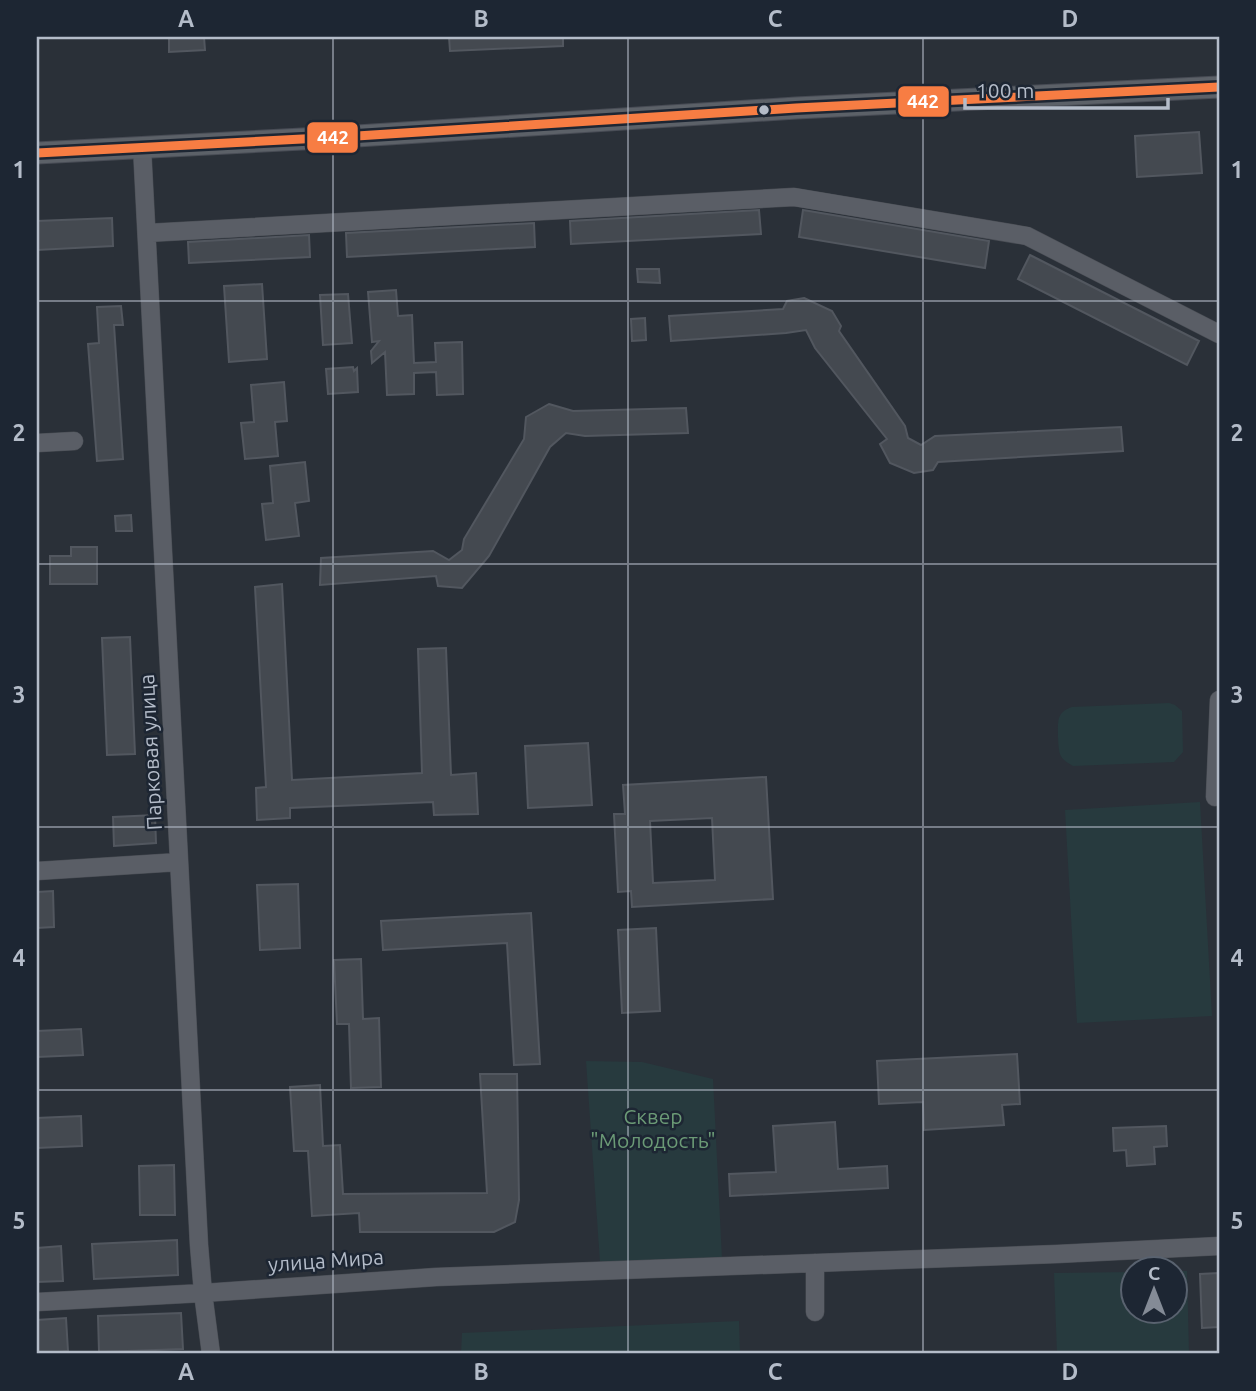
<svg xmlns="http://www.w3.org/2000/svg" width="1256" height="1391" font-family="Ubuntu,sans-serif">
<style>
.green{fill:#273a3e}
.building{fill:#444950;stroke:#52575f;stroke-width:2;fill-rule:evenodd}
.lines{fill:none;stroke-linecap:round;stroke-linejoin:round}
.minor-casing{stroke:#484c53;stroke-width:19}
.major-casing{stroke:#484c55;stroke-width:23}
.minor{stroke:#5a5e66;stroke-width:18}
.major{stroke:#5c6168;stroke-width:21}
.bus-1-casing{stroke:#1d2633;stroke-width:14}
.bus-1{stroke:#f77d43;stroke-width:9}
.grid{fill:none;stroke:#b4bcc9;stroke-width:2;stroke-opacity:0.55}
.bus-dot{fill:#b4bcc9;stroke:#1d2633;stroke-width:2.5}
.labels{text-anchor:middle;stroke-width:5;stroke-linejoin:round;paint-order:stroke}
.street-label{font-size:21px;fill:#b4bcc9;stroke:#1d2633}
.park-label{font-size:21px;fill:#6b9a76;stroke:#1d2633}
.line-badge{stroke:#1d2633;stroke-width:2.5}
.badge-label{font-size:19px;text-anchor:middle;font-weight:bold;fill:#fff}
.neatline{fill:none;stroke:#b4bcc9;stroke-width:2.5}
.grid-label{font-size:23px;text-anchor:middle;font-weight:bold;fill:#b4bcc9}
</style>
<rect width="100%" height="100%" fill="#2a3038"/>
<path class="green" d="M1169,703L1175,705L1182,711L1183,752L1174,762L1073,766C1068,763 1062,760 1060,754C1058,749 1057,723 1059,718C1061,712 1066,709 1072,707Z
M1200,802L1212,1016L1077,1023L1065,810Z
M586,1061L642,1062L713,1079L722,1259L600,1262Z
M1176,1271H1187L1189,1354H1057L1054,1273L1133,1272L1134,1310H1176Z
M739,1321L740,1354H461L462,1333Z"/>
<path class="building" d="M169,37H204L205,50L169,52Z
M449,37H563V46L450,51Z
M1199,132L1202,173L1137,177L1135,136Z
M759,210L761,234L571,244L570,221Z
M803,210L989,241L985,268L799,237Z
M112,218L113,246L37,250V221Z
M534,223L535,247L347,257L346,233Z
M309,235L310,257L189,263L188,242Z
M1030,255L1199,341L1187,365L1018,279Z
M637,269H659L660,283L638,282Z
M262,284L267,359L229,362L224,286Z
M396,290L398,316L412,315L414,363L436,362L435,343L462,342L463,394L437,395L436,372L414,373V394L387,395L385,352L372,363L371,351L379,341L372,342L368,292Z
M348,294L352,343L323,345L320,295Z
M804,298L832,311L841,326L839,331L905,426L908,438L921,445L935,436L1121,427L1123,451L938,462L933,470L914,473L890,463L880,444L887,439L815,348L806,330L786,333L671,341L669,316L783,309L787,301Z
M121,306L123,325H114L123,459L97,461L88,344L99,343L97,307Z
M645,318L646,340L632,341L631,319Z
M353,367L354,371L357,368L358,392L328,394L326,369Z
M284,382L287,421L275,422L278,456L245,459L241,423L254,422L251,385Z
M549,404L573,411L686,408L688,433L585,436L566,433L550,447L489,556L462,588L438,586L436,576L320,585L321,558L433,551L449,560L462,550L464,539L524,439L526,417Z
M305,462L309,501L295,503L299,536L266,540L262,504L273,503L270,466Z
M131,515L132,531H116L115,516Z
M71,547H97V584H50V556H71Z
M282,584L292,780L422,773L418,649L446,648L451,775L476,773L478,814L434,815L433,802L290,808V818L257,820L256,788L266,787L255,587Z
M130,637L135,754L107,755L102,638Z
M588,743L592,805L528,808L525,746Z
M766,777L773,899L632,907L631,891L618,892L614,814H625L623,785ZM712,818L715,880L653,883L650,821Z
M155,815L156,843L114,846L113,817Z
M298,884L300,948L260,950L257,885Z
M53,891L54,927L37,928V892Z
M531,913L540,1064L514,1065L507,943L383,950L381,921Z
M656,928L660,1011L622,1013L618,930Z
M361,959L363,1019L379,1018L381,1087L351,1088L349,1024H337L334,960Z
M81,1029L83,1055L37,1057V1031Z
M1017,1054L1020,1104L1002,1105L1004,1125L924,1130L923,1102L879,1104L877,1061Z
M480,1074H517L519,1200L515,1222L494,1232H360L359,1213L312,1216L308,1151H294L290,1087L320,1085L323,1146L340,1145L343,1194L487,1193Z
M81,1116L82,1146L37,1148V1118Z
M835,1122L838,1169L887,1166L888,1188L730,1196L729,1174L776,1172L773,1126Z
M1166,1126L1167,1146L1154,1147L1155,1164L1127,1166L1126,1150L1114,1151L1113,1128Z
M174,1165L175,1215H140L139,1166Z
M177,1240L178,1275L94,1279L92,1244Z
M61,1246L63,1281L37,1282V1248Z
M1219,1273V1327L1202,1328L1200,1274Z
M181,1313L183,1349L99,1352L98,1316Z
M66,1318L68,1351L37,1354V1320Z"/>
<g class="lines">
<defs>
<path id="minor" d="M142,147L199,1245L203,1293L211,1354
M147,233L794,197L1027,236L1219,334
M37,443L74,441
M1215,797L1219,700
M37,871L179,862
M815,1263V1312
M37,1302L203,1293L436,1277L1057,1254L1219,1246"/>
<path id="major" d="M37,153L341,137L796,108L1219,87"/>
</defs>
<use href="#minor" class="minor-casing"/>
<use href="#major" class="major-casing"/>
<use href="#minor" class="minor"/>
<use href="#major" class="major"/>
<defs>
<path id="bus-1" d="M37,153L341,137L796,108L1219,87"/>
</defs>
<use href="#bus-1" class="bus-1-casing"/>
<use href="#bus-1" class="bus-1"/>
</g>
<path class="grid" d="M333,37V1354M628,37V1354M923,37V1354M37,301H1219M37,564H1219M37,827H1219M37,1090H1219"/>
<circle class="bus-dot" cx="764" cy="110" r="6"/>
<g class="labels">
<g class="street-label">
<text transform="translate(151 752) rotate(-93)" y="7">Парковая улица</text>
<text transform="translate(326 1261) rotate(-4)" y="7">улица Мира</text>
</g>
<g class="park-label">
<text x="653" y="1124">Сквер<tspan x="653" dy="24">"Молодость"</tspan></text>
</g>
</g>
<g class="line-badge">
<rect x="897" y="85" width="53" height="33" rx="7" fill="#f77d43"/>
<rect x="306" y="121" width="53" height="33" rx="7" fill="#f77d43"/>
</g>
<g class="badge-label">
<text x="923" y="108">442</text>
<text x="333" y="144">442</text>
</g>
<rect width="1256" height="1391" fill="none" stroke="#1d2633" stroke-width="77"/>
<g transform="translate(1154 1290)"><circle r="33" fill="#1d2633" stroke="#59626f" stroke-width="2"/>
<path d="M0-5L12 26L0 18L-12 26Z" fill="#848b96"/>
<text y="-10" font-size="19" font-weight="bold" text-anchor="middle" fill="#b4bcc9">С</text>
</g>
<path d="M965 98v10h203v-10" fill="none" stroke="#b4bcc9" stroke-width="3.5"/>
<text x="976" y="98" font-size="21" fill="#b4bcc9" stroke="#1d2633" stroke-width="5" paint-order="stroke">100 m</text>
<rect x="38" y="38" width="1180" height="1314" class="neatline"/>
<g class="grid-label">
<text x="186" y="27">A</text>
<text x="481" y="27">B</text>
<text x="775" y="27">C</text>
<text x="1070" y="27">D</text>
<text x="19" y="178">1</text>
<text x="1237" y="178">1</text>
<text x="19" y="441">2</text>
<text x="1237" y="441">2</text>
<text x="19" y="703">3</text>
<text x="1237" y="703">3</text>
<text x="19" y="966">4</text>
<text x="1237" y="966">4</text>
<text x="19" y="1229">5</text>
<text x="1237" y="1229">5</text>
<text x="186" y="1380">A</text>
<text x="481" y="1380">B</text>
<text x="775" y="1380">C</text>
<text x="1070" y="1380">D</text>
</g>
</svg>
